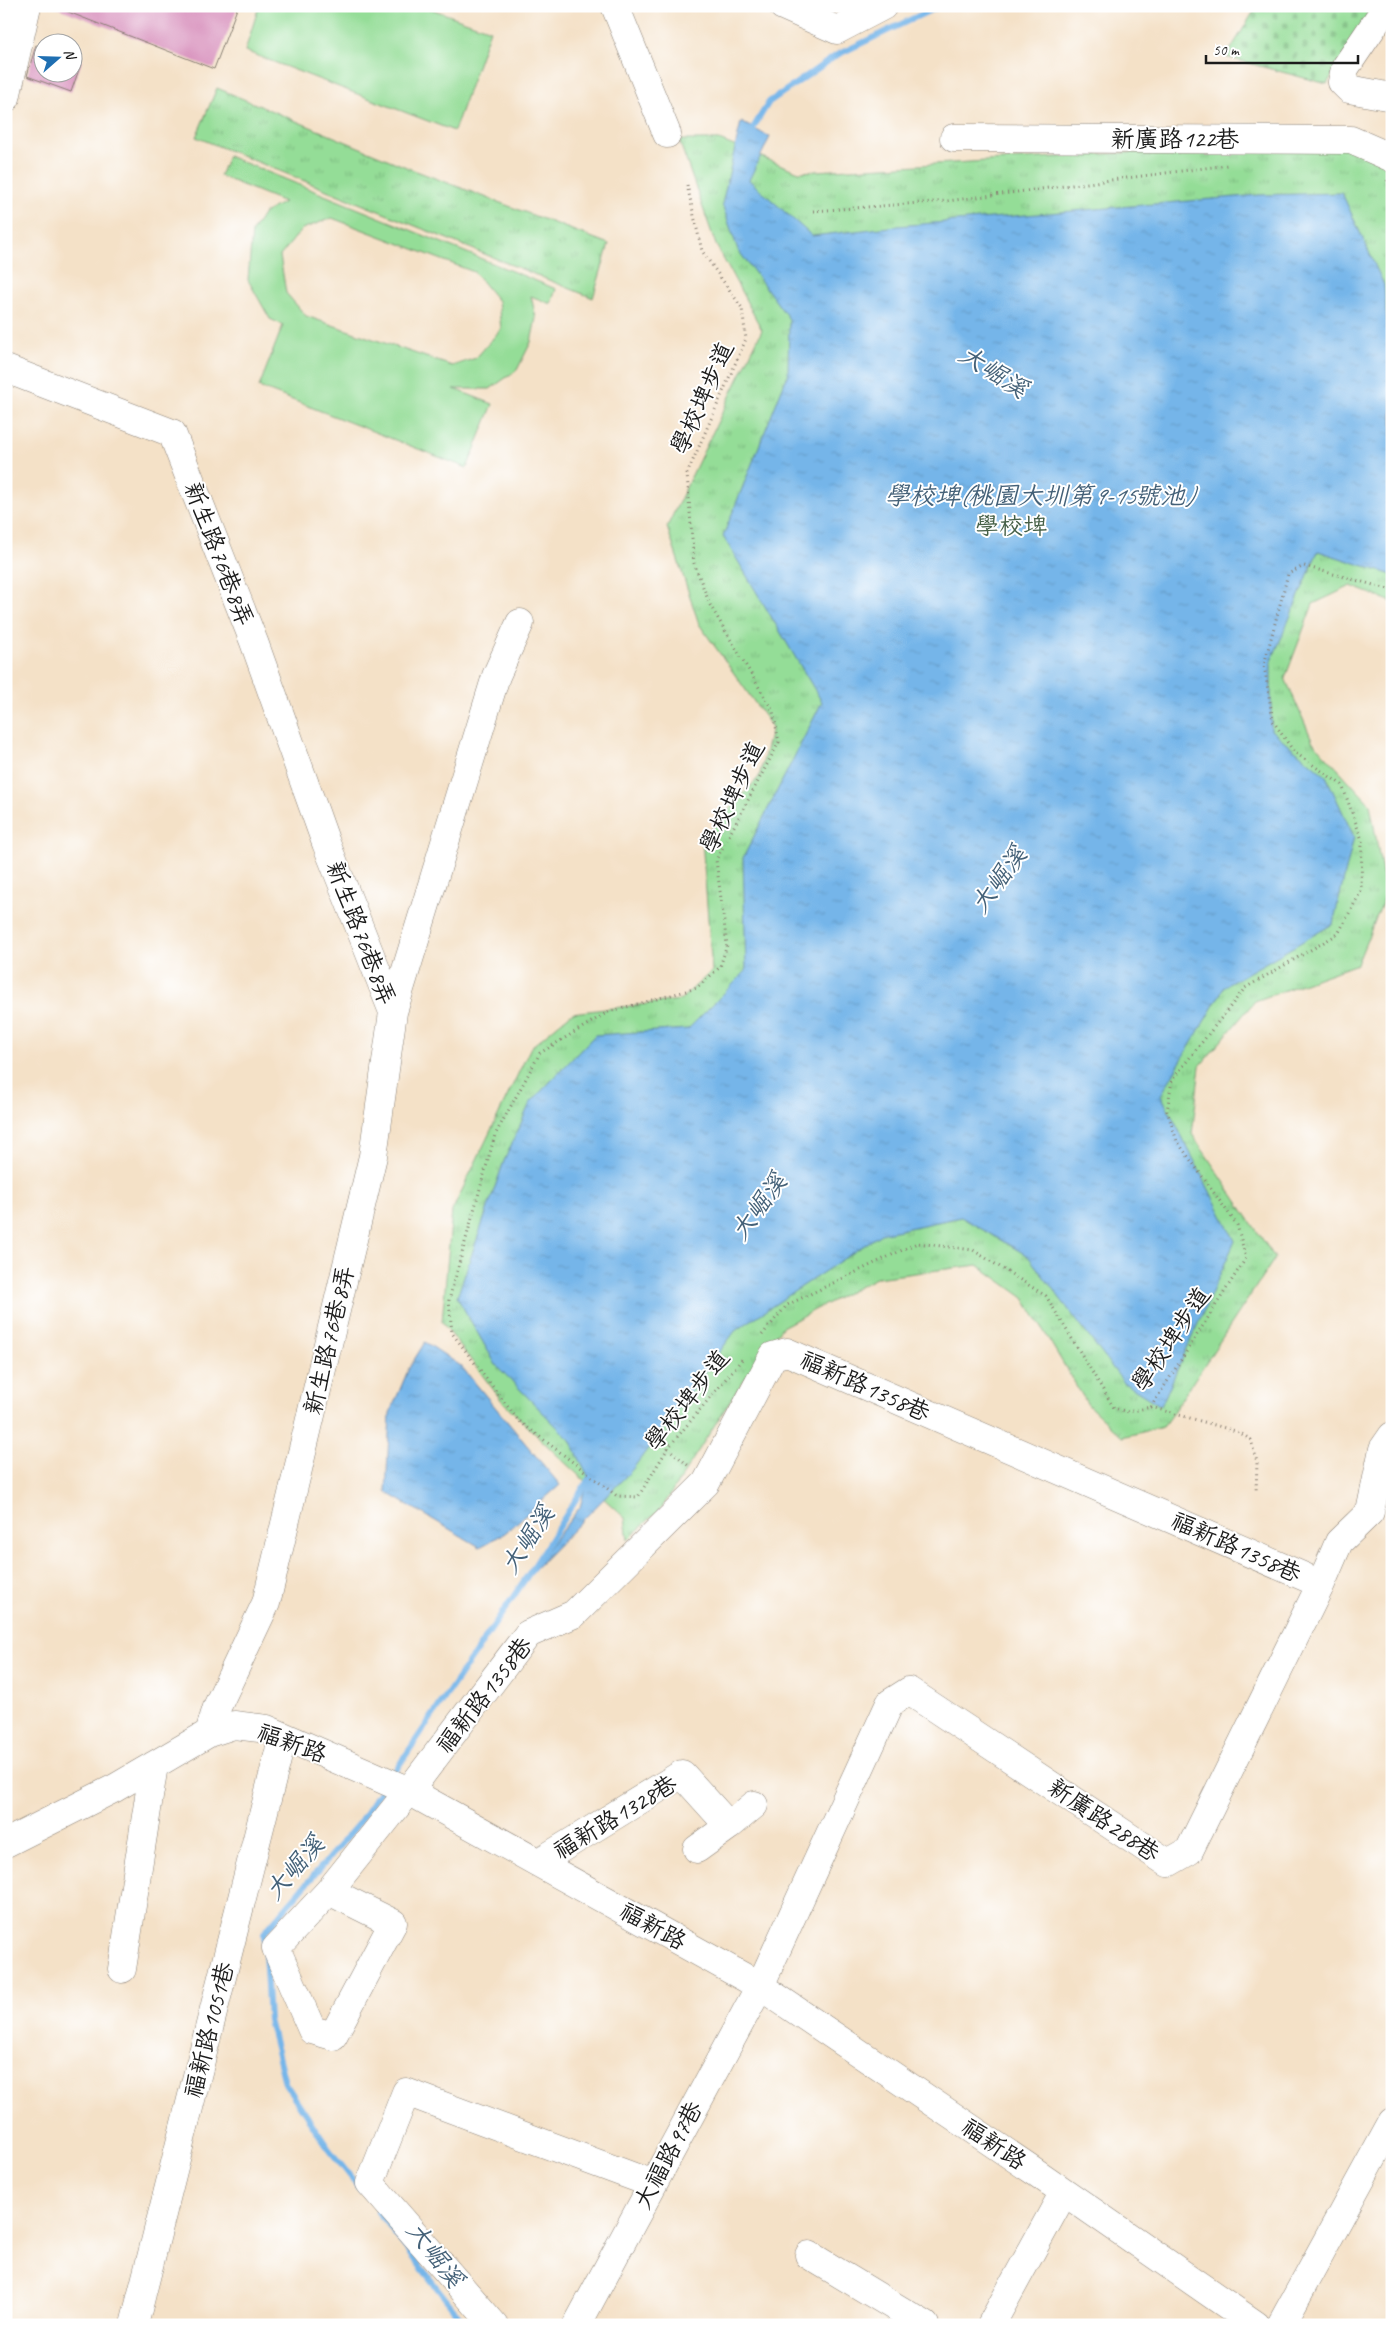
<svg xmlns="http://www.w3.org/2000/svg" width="1398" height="2331" font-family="Caveat,'LXGW WenKai TC',sans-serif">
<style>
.cemetery{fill:url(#cemetery-stones);stroke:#587c5a}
.park{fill:url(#park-tufts);stroke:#587c5a}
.garden{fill:#94dd97;stroke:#587c5a;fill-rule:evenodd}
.water{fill:url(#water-ripples);stroke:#486882}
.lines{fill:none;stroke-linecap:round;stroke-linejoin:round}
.stream{stroke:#75b5e9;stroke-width:6}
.building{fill:#d68bb9}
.minor-casing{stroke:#887e72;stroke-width:29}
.path{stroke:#887e72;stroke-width:3;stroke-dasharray:1 4;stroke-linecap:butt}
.minor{stroke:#fff;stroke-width:28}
.labels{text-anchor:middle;stroke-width:4;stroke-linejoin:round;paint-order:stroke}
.street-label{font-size:24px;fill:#1c1c1c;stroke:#fff}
.park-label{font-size:24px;fill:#466047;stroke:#fff}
.water-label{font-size:25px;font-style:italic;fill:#446178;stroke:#fff}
</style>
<defs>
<pattern id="cemetery-stones" width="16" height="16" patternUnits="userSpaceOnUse" patternTransform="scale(1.25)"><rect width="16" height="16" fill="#94dd97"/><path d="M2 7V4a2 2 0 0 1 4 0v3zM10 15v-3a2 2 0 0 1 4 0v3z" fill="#7fbd82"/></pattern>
<pattern id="park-tufts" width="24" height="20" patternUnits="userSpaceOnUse" patternTransform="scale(1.25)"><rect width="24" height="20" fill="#94dd97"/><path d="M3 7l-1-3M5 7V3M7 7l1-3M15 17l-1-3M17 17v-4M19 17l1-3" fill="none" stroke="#7fbd82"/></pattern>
<pattern id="water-ripples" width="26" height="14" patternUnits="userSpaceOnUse" patternTransform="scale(1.25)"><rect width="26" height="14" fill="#75b5e9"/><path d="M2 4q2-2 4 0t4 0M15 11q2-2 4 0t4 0" fill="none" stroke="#659bc7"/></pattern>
</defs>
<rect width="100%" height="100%" fill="#fff"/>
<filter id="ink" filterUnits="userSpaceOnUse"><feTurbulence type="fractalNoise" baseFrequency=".02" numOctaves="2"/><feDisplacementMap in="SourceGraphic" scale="10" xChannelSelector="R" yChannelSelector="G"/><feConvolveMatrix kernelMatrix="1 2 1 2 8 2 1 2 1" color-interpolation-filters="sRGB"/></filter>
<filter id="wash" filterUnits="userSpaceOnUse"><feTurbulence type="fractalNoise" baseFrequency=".0096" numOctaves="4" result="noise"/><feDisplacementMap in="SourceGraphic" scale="20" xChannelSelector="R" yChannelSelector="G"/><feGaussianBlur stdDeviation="1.12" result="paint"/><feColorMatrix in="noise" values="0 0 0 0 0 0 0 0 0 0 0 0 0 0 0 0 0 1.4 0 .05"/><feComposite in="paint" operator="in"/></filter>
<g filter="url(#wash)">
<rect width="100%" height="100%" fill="#f4e1c7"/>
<path class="cemetery" d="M1257,6H1373L1327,84L1226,57Z"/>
<path class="park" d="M217,88L411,169L609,244L593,298L196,137Z
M1363,139L1392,165V602L1351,586L1313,604L1285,678L1313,742L1370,804L1386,894L1357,964L1255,1001L1200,1066L1192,1134L1275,1258L1163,1427L1122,1437L1088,1405L1024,1298L978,1265L876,1278L782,1327L737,1390L663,1506L628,1540L625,1518L561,1459L502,1401L442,1322L452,1211L531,1047L572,1013L680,1000L712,971L702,839L759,777L772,727L699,624L667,527L762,330L716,245L679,140H719L799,172Z"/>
<path class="garden" d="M259,6H423L490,30L454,131L245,51Z
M228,156L556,289L551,304L531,296L536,318L531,342L517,370L490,389H454L493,404L467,468L259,387L283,325L270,319L248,280L252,232L264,213L284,202L220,176ZM332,218L474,272L498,301L501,329L476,358L452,366L306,316L286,293L280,256L302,229Z"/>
<path class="water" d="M741,122L770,137L749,180L812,236L898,226L1259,195L1342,193L1384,285L1392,386V575L1318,551L1271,662V730L1326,776L1354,837L1333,924L1225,986L1161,1095L1235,1241L1161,1406L1124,1383L1028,1256L961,1217L881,1234L735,1331L632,1470L522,1582L580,1507L588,1476L570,1440L496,1365L457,1297L504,1161L530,1103L595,1035L688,1029L746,971L743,858L822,702L723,536L788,374L789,319L738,250L722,204Z
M425,1342L461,1366L560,1485L505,1533L480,1547L386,1492L390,1413L409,1368Z"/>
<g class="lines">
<path class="stream" d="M752,135L753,128L769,102L837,55L939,6
M391,1777L532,1569L590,1477
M361,2190L328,2148L285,2083L269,2020L264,1933L359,1823L383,1787
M378,2212L466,2325"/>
</g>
<g id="blocks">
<path class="building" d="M53,6H238L214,69Z
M36,45L42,47V72H72V57L82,61L71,92L27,76Z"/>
</g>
</g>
<g filter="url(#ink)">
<use href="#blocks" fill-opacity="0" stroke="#887e72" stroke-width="1"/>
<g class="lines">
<defs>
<path id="minor" d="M615,6L667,134
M783,6L837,30L883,6
M1387,6L1345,68L1342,82L1349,89L1392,97
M6,98L27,6
M954,138L1351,140L1392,158
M6,369L172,433L254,642L326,843L393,1012L373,1156L266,1603L217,1707L209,1733
M393,1012L496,676L520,623
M6,1843L115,1788L209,1733L234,1725L267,1729L409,1791L760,1986L1034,2171L1256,2325
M697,1849L729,1826L754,1805
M539,1862L682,1774L729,1826
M329,1891L393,1923L333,2036L312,2030L276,1948L329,1891L409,1791L528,1634L574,1614L706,1483L773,1356L787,1352L1321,1584
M122,1969L154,1765
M809,2255L925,2325
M134,2325L283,1736
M494,2325L370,2183L406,2092L653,2184
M577,2325L760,1986L890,1703L909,1691L1168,1863L1189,1851L1321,1584L1339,1542L1370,1512L1383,1449L1392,1436
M991,2325L1064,2192
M1281,2325L1392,2122"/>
</defs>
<use href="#minor" class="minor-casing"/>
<path class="path" d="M1387,180L1392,191
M687,185L702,251L742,308L746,339L687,474L694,563L710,605L773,711L779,742L716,860L727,945L720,967L697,988L608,1012L540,1053L495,1135L449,1300L452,1333L518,1420L617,1496L638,1497L668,1448L744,1357
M813,211L947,201L1228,165
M762,1335L787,1305L917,1243L973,1250L1046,1296L1114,1408L1128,1412L1151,1407L1246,1258L1237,1225L1177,1141L1167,1111L1172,1080L1245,988L1338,934L1361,891L1362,840L1342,785L1294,752L1273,721L1264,665L1288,574L1304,566L1392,590
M1151,1407L1239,1432L1251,1440L1257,1462L1256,1493
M668,1448L690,1467"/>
<use href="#minor" class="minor"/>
</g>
</g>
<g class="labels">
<g class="street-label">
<text x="1175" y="147">新廣路122巷</text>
<text transform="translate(702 398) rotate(-66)" y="8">學校埤步道</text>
<text transform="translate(219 554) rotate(69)" y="8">新生路76巷8弄</text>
<text transform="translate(732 797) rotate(-65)" y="8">學校埤步道</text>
<text transform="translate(361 933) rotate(69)" y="8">新生路76巷8弄</text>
<text transform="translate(1171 1339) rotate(-56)" y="8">學校埤步道</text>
<text transform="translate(329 1340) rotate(-77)" y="8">新生路76巷8弄</text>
<text transform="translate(865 1386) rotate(24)" y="8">福新路1358巷</text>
<text transform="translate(687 1400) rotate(-52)" y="8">學校埤步道</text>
<text transform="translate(1236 1547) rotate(24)" y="8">福新路1358巷</text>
<text transform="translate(484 1695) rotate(-52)" y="8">福新路1358巷</text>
<text transform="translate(292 1743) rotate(20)" y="8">福新路</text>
<text transform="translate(615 1817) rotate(-31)" y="8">福新路1328巷</text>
<text transform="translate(1104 1820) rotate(34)" y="8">新廣路288巷</text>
<text transform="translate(653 1926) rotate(29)" y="8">福新路</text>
<text transform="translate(209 2030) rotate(-76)" y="8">福新路1051巷</text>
<text transform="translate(994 2144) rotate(34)" y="8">福新路</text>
<text transform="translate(668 2155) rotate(-62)" y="8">大福路97巷</text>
</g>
<g class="park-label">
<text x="1011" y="534">學校埤</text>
</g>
<g class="water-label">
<text transform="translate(994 371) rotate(32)" y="9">大崛溪</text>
<text x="1039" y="504">學校埤(桃園大圳第9-15號池)</text>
<text transform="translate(998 879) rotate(-54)" y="9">大崛溪</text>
<text transform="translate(758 1206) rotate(-54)" y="9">大崛溪</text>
<text transform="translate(527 1539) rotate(-57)" y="9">大崛溪</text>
<text transform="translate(294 1867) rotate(-49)" y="9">大崛溪</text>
<text transform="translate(436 2254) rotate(52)" y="9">大崛溪</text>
</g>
</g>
<rect width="1398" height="2331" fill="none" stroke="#fff" stroke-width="25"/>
<g transform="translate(58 58) rotate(70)"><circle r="24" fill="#ffffff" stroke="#a4a4a4"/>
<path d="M0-4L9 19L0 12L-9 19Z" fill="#1f6fb2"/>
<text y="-8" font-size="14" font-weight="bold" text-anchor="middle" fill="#1c1c1c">N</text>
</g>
<path d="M1206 55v8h152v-8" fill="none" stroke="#1c1c1c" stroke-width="2.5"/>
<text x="1213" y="55" font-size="15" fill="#1c1c1c" stroke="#ffffff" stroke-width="4" paint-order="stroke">50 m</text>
</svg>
